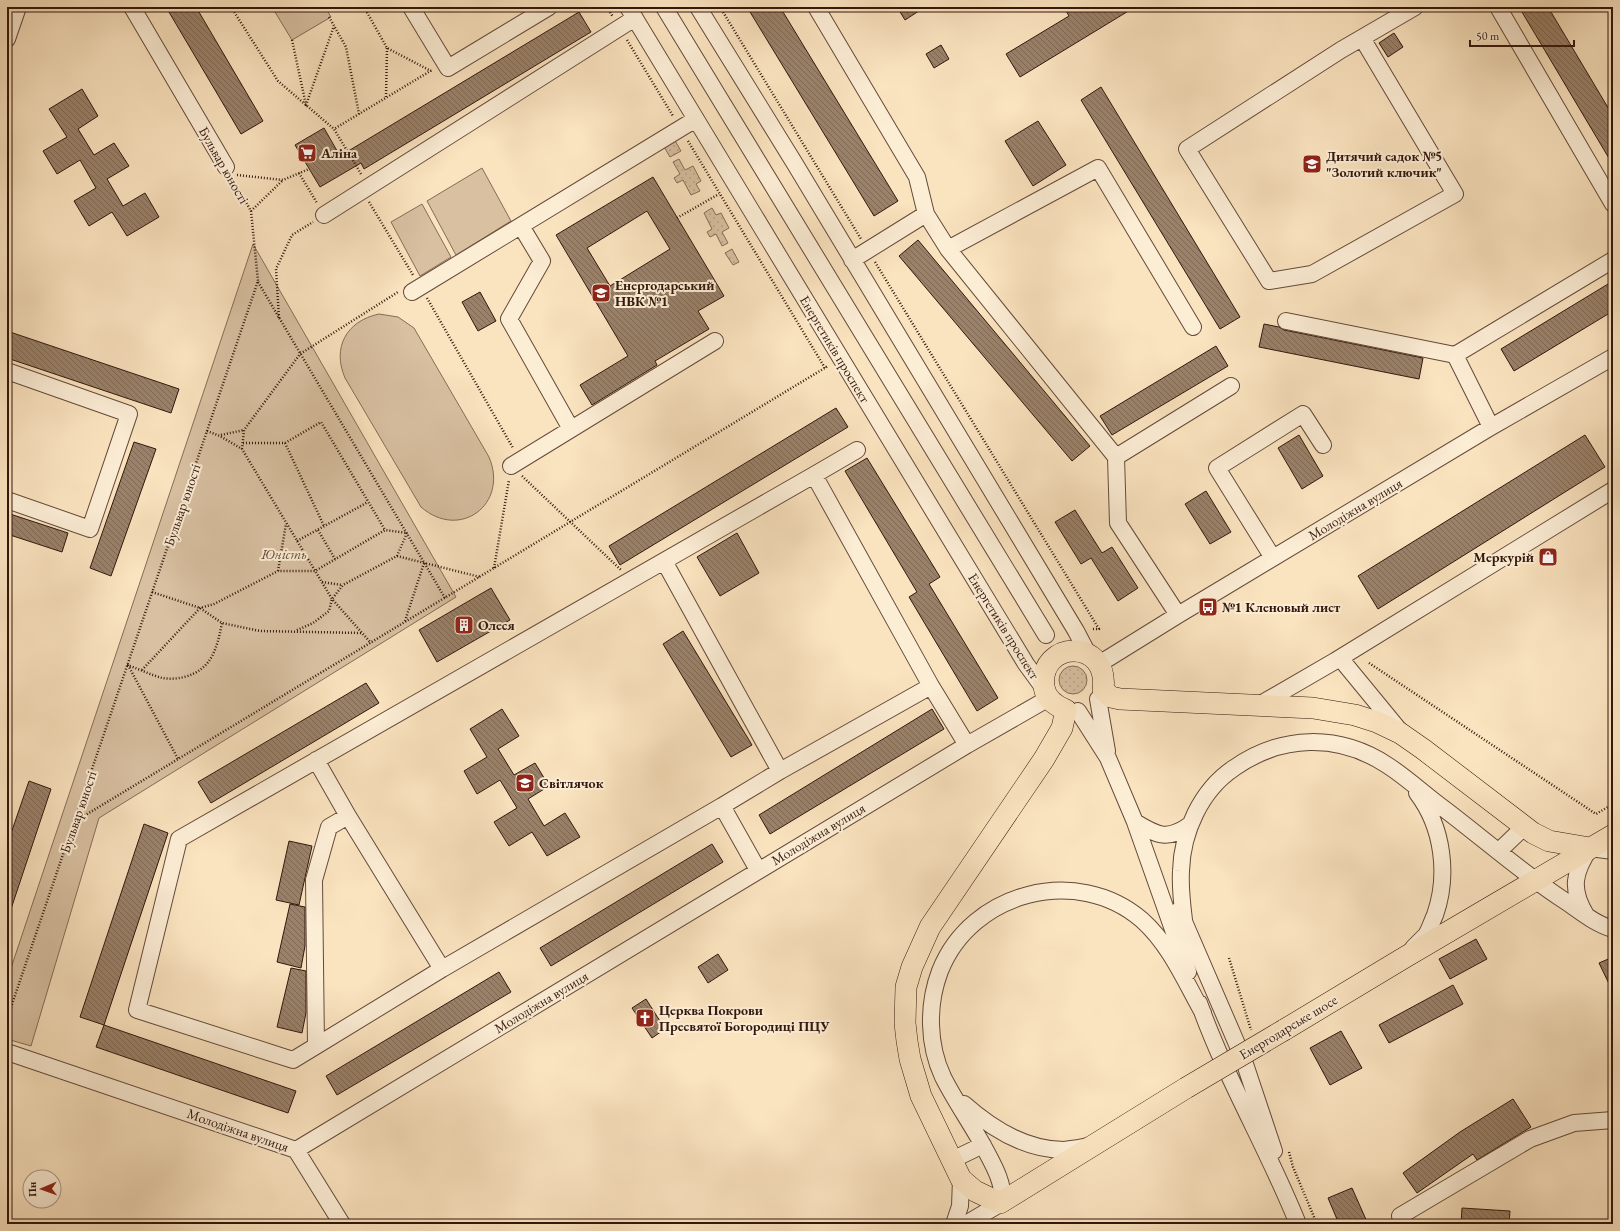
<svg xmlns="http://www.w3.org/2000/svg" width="1620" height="1231" font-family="'EB Garamond',serif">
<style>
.grass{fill:url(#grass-dots);stroke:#856c56}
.park{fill:#d8c0a1;stroke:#856c56}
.building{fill:url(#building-back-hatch);stroke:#32170c;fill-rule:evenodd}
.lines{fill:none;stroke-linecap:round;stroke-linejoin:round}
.minor-casing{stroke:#644a39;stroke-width:18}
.major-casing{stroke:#32170c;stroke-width:22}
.path{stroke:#32170c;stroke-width:2.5;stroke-dasharray:1 2;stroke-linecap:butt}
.minor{stroke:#fcedd5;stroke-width:16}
.major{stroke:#fae3bf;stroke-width:21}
.major-bridge-casing{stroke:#32170c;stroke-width:22;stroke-linecap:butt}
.major-bridge{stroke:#fae3bf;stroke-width:21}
.labels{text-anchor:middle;stroke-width:4;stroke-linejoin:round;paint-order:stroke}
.poi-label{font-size:14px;font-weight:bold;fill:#32170c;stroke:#fcedd5;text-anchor:start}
.street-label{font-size:14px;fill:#32170c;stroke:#fcedd5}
.park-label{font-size:14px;font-style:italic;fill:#644a39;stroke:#fcedd5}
</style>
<defs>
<pattern id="grass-dots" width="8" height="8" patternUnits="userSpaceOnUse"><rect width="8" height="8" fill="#d8c0a1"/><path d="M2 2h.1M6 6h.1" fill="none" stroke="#baa489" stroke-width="1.8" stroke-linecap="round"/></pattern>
<pattern id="building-back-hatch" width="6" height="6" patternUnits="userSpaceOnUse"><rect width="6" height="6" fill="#9a8169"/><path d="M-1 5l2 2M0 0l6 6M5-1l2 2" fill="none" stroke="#7e6955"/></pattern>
</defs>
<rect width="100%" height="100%" fill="#fae3bf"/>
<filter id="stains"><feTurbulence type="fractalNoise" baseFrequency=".005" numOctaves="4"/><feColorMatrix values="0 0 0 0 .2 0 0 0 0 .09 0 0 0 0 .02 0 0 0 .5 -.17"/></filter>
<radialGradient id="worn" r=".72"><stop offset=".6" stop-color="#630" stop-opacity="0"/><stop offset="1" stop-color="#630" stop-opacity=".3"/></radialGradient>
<path class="grass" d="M674,139L681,151L670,157L663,145Z
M679,159L685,170L693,166L701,181L696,184L700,191L691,195L683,180L677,183L674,178L680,174L673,162Z
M712,208L716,215L721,213L729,228L722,232L728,243L722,246L716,234L710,237L707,232L712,229L704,213Z
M732,249L739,262L733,265L725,253Z
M1059 680a14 14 0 1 1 28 0a14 14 0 1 1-28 0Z"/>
<path class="park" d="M272,7H325L331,17L292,40Z
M482,168L511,221L456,255L427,201Z
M422,204L451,257L420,276L391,222Z
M253,244L456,597L99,818L31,1046L7,1039V980Z
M379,314L398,317L414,328L489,457C509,504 460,541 421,507L345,378C332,348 346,321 379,314Z"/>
<path class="building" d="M166,7H196L263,121L241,134Z
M747,7H780L898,201L874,216Z
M897,7H925L905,20Z
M1064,7H1135L1020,77L1006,54L1069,16Z
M1519,7H1548L1613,116V165Z
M579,12L591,32L364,169L361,163L320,187L295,145L324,128L340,156Z
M1394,33L1403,47L1388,57L1379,43Z
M941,45L949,59L934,68L926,54Z
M1101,87L1240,317L1220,329L1081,100Z
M82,89L98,116L78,129L94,155L114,143L129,166L107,179L123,206L145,193L159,217L127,236L112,212L89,226L74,201L96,188L80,160L57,174L43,151L67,137L49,109Z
M1038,121L1066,165L1033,186L1005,141Z
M653,177L724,296L698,311L709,329L655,361L657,365L592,405L580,385L628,356L556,235ZM647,211L670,249L610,286L587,248Z
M918,240L1090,446L1072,461L899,256Z
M1613,281V311L1514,371L1501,349Z
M480,292L496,321L478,331L462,302Z
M1264,324L1279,327L1284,330L1423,358L1419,379L1259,347Z
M7,331L179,389L171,413L7,358Z
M1216,346L1228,366L1112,435L1100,416Z
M836,408L848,427L620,565L609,546Z
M1299,435L1323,476L1302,489L1278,448Z
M1585,435L1605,467L1378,609L1358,576Z
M134,442L156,449L111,576L90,568Z
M867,458L940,577L929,584L998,698L977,711L909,597L917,592L845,471Z
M1206,491L1231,532L1210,544L1185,504Z
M1075,510L1102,553L1112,547L1138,588L1118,601L1091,558L1081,564L1055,522Z
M7,513L68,533L62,552L7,534Z
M737,533L759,573L720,596L697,557Z
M491,588L510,620L437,662L419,630Z
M683,631L752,745L731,757L663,644Z
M366,683L379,703L211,803L198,782Z
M502,709L519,736L498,749L514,775L535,763L549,786L528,799L544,826L565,813L580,837L547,856L532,832L509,846L494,822L517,808L500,780L477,794L464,771L487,757L470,729Z
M932,709L944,729L770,834L759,815Z
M29,781L51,789L9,915L7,914V845Z
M144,824L168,833L104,1025L80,1017Z
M289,841L312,846L299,905L276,900Z
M712,844L723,862L551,966L540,948Z
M290,904L305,907V946L301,968L277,962Z
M1476,939L1487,959L1450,979L1439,959Z
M718,954L728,970L708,983L698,967Z
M1613,957V992L1599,963Z
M291,968L306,971V1013L302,1033L277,1027Z
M499,972L511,992L337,1095L326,1076Z
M1453,985L1463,1004L1389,1043L1379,1025Z
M646,999L665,1029L652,1038L632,1008Z
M104,1025L296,1091L288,1113L96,1047Z
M1341,1031L1362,1068L1330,1085L1310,1048Z
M1513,1099L1531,1127L1477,1160L1473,1154L1417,1193L1403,1173L1460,1132Z
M1352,1188L1368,1224H1339L1328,1198Z
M1462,1208L1510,1211L1509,1224H1461Z"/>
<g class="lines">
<defs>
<path id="minor" d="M132,7L226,167
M411,7L448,68L549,7
M628,7L1026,664L1045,690
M664,7L1046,635
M698,7L795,164L1076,631L1088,654
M816,7L917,177L926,214L948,249L1116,457L1118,523L1178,615
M1498,7L1613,204
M1362,38L1455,194L1312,274L1269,281L1187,149L1341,50L1415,7
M7,39L18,7
M324,215L635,18
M521,226L542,261L509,319L571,429
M948,249L1098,168L1193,327
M852,260L926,214
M412,292L696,119
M1286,321L1455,355L1613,260
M1455,355L1491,427
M7,371L129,414L90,529L7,500
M1116,457L1231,386
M511,466L715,341
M814,475L857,450
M1273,558L1217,468L1303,414L1323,445
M664,561L780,771
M1340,658L1400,731
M1099,664L1178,615L1491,427L1613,357
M1098,699L1107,751
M1259,705L1335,661L1613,490
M1078,711L1108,758L1135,822L1188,972
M316,760L348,816
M1135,822C1158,836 1168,841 1191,824
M1499,851L1524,827
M758,870L722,806L780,771L931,686
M1179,910L1243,1058L1274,1151
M1586,915C1570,889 1574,872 1590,848L1613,851
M1184,920C1182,904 1180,887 1181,871C1182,832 1201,790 1234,768C1281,735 1338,733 1387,765C1406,777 1424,794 1443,808C1484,839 1522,873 1565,901C1580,911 1595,924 1613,929
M1413,948C1417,944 1422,939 1426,935C1430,929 1432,921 1435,915C1449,875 1443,827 1417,793
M442,969L316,1046L314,880L329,827L348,816L442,969L722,806
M1199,1003C1226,1079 1268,1149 1298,1224
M316,1046L293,1060L137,1010L179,839L814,475L931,686L967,745
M7,1052L296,1150L967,745L1049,698
M964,1104C991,1128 1026,1150 1064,1150C1072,1149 1080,1148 1088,1146
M296,1150L342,1224
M952,1160L983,1145
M954,1224L960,1206L961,1179
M966,1224L1003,1202C1003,1182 995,1168 986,1151C973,1126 956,1103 943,1077C928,1045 927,1005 940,971C971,892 1077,864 1142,920C1170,945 1185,981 1203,1013
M1403,1224L1400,1216L1530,1139L1574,1123L1613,1120"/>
<path id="major" d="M1284,1030L1407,956L1613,835
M1186,1088L1000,1203L975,1191L961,1179L921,1096L910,1059L907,1041L905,1023L906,987L912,967L930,927L1044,759L1062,728L1066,710C1056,706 1046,699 1044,687C1038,640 1110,637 1103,690L1111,697L1120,699L1313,708L1355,715L1377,722L1400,733L1423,749L1533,833L1549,841L1590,848"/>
</defs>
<use href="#minor" class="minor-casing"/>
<use href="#major" class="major-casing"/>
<path class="path" d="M231,7L278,81L334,129
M364,7L387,48L431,71
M607,7L613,17
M720,7L861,239
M329,17L346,47L359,114
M292,40L306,105L334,26
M627,40L673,116
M386,97L387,48
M688,141L825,368
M299,173L317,203
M361,174L334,129L432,70
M237,175L283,180L309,169
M369,202L413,275
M251,211L283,180
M677,218L719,194
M875,262L1099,629H1092
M258,282L445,598
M427,298L513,448
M279,318L276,269L292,235L313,222
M207,431L220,436L242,449L332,599L371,643
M221,435L244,430
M243,443H285L321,422L385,530
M285,443L324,526
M242,449L244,430L300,354L398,292
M522,476L621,570
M318,530L335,559
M297,541L368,502
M397,556L480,577
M494,568L509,480
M278,571L286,524
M322,582L342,585
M152,592L200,608L222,623L260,631L362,633
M405,621L424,563
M1369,663L1596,814L1613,804
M127,665C139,669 151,675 162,678C169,679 177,679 184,677C212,670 217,648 222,623
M128,665L178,759
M142,670L200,608L214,604L278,571H315L385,530L407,533L397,556L343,585L332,599L329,611L313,623L295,631
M74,822L828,366
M1229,958L1251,1030
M7,1019L258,281L251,211L232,178
M1289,1152L1293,1167L1317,1224"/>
<use href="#minor" class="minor"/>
<use href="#major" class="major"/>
<defs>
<path id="major-bridge" d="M1186,1088L1284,1030"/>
</defs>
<use href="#major-bridge" class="major-bridge-casing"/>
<use href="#major-bridge" class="major-bridge"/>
</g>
<defs>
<symbol id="supermarket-square" viewBox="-11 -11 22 22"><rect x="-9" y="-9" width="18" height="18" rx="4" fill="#8f2418" stroke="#fcedd5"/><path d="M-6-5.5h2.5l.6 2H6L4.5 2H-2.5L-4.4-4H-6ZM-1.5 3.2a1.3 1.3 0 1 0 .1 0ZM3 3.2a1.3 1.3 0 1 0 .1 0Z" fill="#fff"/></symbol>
<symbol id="school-square" viewBox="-11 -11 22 22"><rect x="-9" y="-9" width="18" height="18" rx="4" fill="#8f2418" stroke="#fcedd5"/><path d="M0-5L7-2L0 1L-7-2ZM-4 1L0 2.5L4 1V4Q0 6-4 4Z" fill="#fff"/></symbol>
<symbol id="shop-square" viewBox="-11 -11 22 22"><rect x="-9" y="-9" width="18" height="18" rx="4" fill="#8f2418" stroke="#fcedd5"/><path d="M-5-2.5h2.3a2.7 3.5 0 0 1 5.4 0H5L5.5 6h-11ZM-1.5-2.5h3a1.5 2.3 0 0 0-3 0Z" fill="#fff"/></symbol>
<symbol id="bus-square" viewBox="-11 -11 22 22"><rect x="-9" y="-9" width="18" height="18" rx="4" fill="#8f2418" stroke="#fcedd5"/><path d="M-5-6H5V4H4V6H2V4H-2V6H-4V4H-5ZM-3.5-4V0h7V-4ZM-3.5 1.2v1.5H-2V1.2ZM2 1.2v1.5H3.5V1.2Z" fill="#fff"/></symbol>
<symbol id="building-square" viewBox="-11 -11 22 22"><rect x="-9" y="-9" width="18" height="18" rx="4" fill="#8f2418" stroke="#fcedd5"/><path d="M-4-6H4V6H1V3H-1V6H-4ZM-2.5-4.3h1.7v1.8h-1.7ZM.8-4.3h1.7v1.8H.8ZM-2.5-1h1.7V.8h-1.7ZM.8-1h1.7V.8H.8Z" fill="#fff"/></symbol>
<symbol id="church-square" viewBox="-11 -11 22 22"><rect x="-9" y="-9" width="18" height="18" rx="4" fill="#8f2418" stroke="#fcedd5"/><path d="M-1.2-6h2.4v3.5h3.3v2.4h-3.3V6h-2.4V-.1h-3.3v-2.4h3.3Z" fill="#fff"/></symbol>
</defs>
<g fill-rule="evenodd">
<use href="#supermarket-square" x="296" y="142" width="22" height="22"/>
<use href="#school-square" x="1301" y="153" width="22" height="22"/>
<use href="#school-square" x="590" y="282" width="22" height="22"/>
<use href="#shop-square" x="1537" y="546" width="22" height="22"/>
<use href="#bus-square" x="1197" y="596" width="22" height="22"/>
<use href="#building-square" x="453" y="614" width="22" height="22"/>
<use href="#school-square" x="514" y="772" width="22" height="22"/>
<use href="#church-square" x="634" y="1007" width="22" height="22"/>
</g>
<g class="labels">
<g class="poi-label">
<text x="321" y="158">Аліна</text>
<text x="1326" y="161">Дитячий садок №5<tspan x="1326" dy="16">"Золотий ключик"</tspan></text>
<text x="615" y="290">Енергодарський<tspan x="615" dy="16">НВК №1</tspan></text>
<text x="1534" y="562" text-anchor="end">Меркурій</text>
<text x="1222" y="612">№1 Кленовый лист</text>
<text x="478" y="630">Олеся</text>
<text x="539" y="788">Світлячок</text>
<text x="659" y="1015">Церква Покрови<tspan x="659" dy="16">Пресвятої Богородиці ПЦУ</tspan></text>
</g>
<g class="street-label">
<text transform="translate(224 165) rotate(60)" y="5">Бульвар юності</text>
<text transform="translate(835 349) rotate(59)" y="5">Енергетиків проспект</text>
<text transform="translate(182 505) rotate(-71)" y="5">Бульвар юності</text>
<text transform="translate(1355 509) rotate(-31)" y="5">Молодіжна вулиця</text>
<text transform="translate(1004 626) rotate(58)" y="5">Енергетиків проспект</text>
<text transform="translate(78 812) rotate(-71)" y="5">Бульвар юності</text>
<text transform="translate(818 834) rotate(-31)" y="5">Молодіжна вулиця</text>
<text transform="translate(541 1002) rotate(-31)" y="5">Молодіжна вулиця</text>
<text transform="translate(1288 1027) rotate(-31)" y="5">Енергодарське шосе</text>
<text transform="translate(238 1130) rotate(19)" y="5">Молодіжна вулиця</text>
</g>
<g class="park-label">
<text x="284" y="559">Юність</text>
</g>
</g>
<rect width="1620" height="1231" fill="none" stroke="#fae3bf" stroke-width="24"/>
<rect x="8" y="8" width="1604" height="1215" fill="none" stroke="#32170c" stroke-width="2"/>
<rect x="12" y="12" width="1596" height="1207" fill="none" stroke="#32170c"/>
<g transform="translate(42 1189) rotate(268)"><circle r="19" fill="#fcedd5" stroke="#ab9785"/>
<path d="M0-3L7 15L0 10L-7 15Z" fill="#8f2418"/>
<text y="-6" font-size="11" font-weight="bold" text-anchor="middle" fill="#32170c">Пн</text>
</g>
<path d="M1470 40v6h104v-6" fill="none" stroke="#32170c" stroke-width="2"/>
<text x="1476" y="40" font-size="12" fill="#32170c" stroke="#fcedd5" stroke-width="3" paint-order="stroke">50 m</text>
<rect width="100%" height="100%" filter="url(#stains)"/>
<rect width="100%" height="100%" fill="url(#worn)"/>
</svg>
